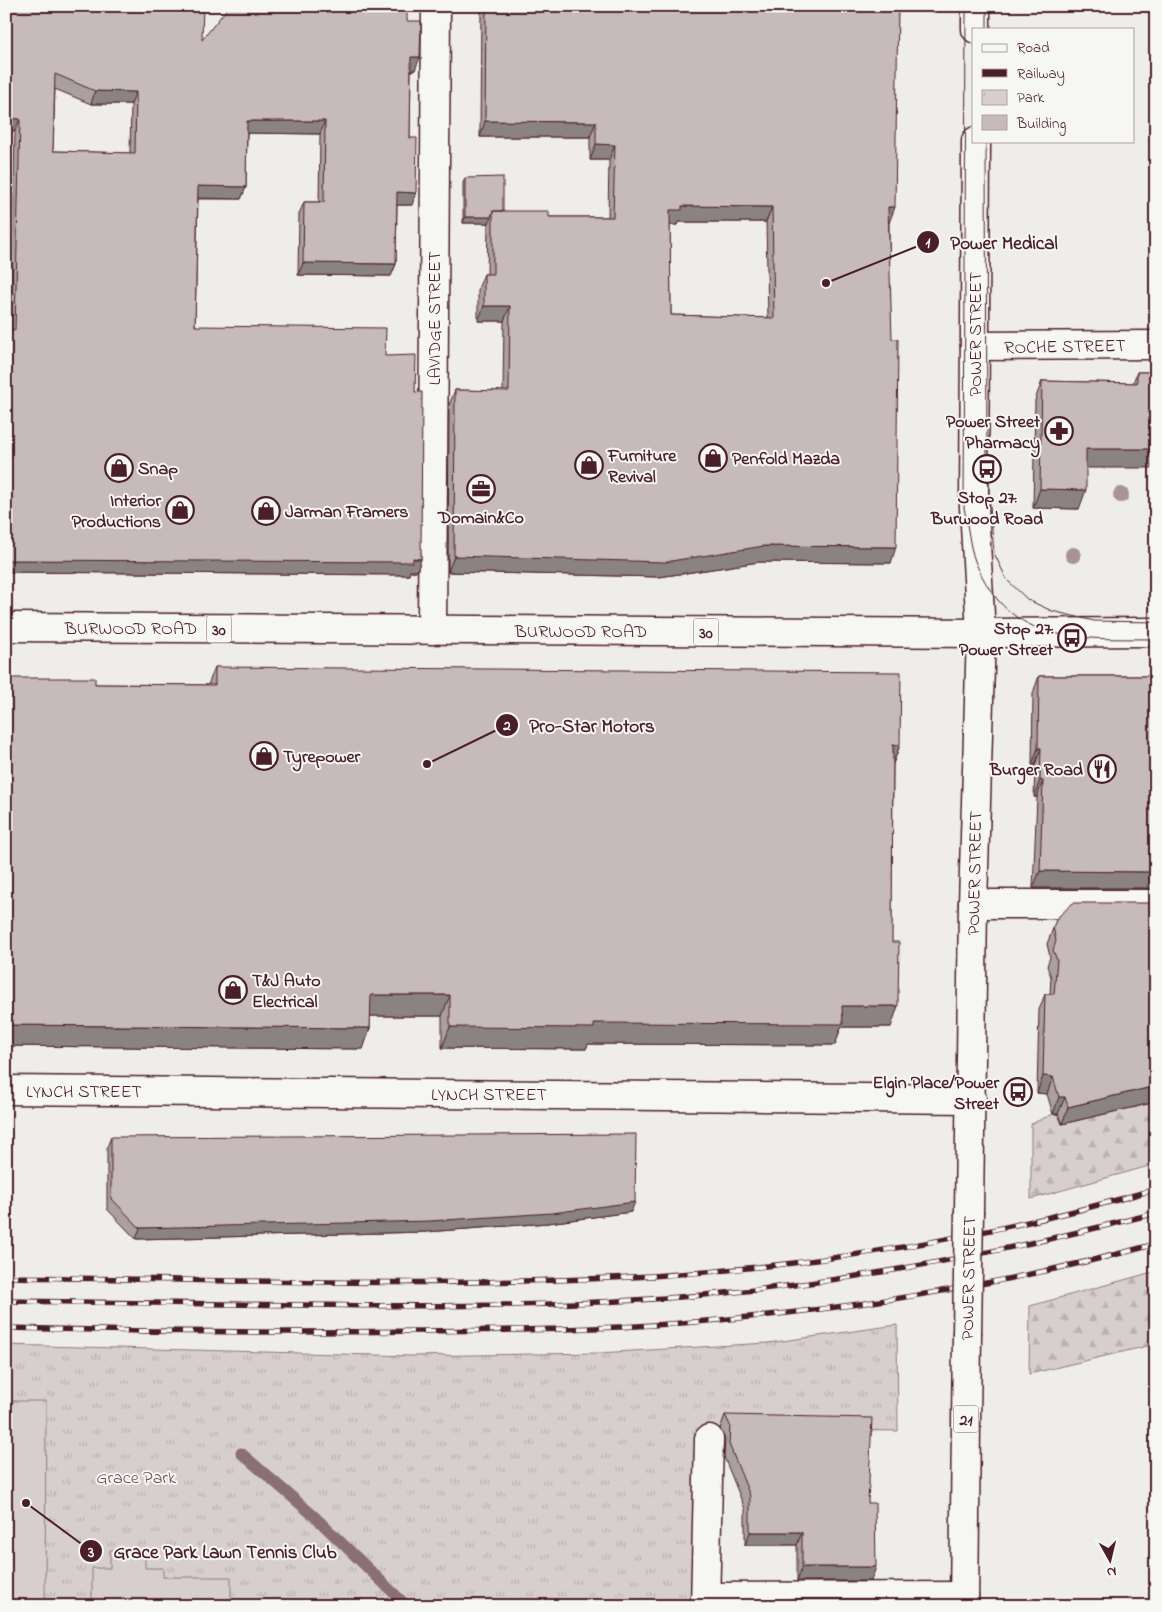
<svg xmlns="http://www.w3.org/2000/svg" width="1162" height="1612" font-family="'Indie Flower',sans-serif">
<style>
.forest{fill:url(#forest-firs);stroke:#90777c}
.park{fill:url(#park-tufts);stroke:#90777c}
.garden{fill:#d7cfce;stroke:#90777c}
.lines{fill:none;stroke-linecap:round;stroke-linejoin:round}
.stream{stroke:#8a6f74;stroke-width:11}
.minor-casing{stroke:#4a1f2b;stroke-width:31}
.major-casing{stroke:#4a1f2b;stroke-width:31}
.minor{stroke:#f6f6f2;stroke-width:28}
.major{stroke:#f6f6f2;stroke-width:28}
.tram{stroke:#4a1f2b;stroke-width:1}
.rail-casing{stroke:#4a1f2b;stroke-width:5.5}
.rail{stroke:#f6f6f2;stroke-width:4;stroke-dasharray:11;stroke-linecap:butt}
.major-bridge-casing{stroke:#4a1f2b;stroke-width:31;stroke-linecap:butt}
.major-bridge{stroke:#f6f6f2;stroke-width:28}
.tree{fill:#a89498}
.wall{fill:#aaa0a1;stroke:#4a1f2b;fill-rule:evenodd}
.shaded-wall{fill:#8b8283;stroke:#4a1f2b}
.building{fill:#c6babb;stroke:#4a1f2b;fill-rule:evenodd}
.labels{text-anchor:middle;stroke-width:4;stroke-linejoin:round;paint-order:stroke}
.shield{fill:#f6f6f2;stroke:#7e6067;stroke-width:1}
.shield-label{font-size:16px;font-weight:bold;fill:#4a1f2b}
.street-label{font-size:18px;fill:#4a1f2b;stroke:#f6f6f2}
.poi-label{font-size:18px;font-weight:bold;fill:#4a1f2b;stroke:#f6f6f2;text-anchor:start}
.park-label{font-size:18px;fill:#6d4b54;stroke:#f6f6f2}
.leader{fill:none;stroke:#4a1f2b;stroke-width:2}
.callout-dot{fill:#4a1f2b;stroke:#f6f6f2;stroke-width:2}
.mark-label{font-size:15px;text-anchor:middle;font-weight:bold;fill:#fff}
.callout-label{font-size:19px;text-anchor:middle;font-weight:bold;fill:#4a1f2b;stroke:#f6f6f2;stroke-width:4;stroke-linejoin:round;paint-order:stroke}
</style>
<defs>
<pattern id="forest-firs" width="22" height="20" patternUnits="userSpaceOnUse" patternTransform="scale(1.25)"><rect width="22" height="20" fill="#d7cfce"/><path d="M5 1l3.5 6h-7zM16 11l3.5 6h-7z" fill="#bab1b1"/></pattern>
<pattern id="park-tufts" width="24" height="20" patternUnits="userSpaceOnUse" patternTransform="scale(1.25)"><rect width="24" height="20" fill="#d7cfce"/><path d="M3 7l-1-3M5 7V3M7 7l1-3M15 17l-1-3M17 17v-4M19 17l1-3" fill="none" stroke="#bab1b1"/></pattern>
</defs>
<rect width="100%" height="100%" fill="#efedea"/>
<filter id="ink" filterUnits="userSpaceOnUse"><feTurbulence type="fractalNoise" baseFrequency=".02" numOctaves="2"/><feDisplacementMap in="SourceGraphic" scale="10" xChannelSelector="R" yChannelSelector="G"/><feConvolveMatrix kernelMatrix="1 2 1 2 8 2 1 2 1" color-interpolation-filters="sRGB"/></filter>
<g filter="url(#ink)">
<path class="forest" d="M1156,1102V1164L1031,1199V1124L1053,1114H1058L1062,1123Z
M1156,1271V1344L1029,1374L1030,1306Z"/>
<path class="park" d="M897,1325L898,1431L709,1428L708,1606H6V1345L411,1356L598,1353L768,1343Z"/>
<path class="garden" d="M6,1401H46L45,1606H6Z
M110,1550H145V1568H163V1577H231V1606H92V1568H110Z"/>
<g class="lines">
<path class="stream" d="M241,1453L314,1516L407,1606"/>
<defs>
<path id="minor" d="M975,346L1156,345
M432,630L436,6
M973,904H1156
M6,1090L972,1099
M705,1597L964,1596
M705,1606L709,1439"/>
<path id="major" d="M976,29V6
M6,627L981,633L1156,632
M969,1211L973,904L981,633L974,507L976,141
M964,1606L967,1334"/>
</defs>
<use href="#minor" class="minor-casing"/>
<use href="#major" class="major-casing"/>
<use href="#minor" class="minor"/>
<use href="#major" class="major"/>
<path class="tram" d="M966,6L964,508C968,525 969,545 975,561C1010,647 1077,638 1156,639
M987,29V6
M986,141L987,469L994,553L1007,580L1028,600L1052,611L1094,621L1156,622"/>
<defs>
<path id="rail" d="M6,1277C221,1280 437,1288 652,1276C819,1266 995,1236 1156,1189
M6,1301C103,1303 200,1304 297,1305C446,1307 596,1307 745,1291C884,1276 1020,1248 1156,1213
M6,1328C146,1332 285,1333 425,1331C506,1330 588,1330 669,1324C833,1312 997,1287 1156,1244"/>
</defs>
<use href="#rail" class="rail-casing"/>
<use href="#rail" class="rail"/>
<defs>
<path id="major-bridge" d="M967,1334L969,1211"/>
</defs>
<use href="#major-bridge" class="major-bridge-casing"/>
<use href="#major-bridge" class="major-bridge"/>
</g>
<g class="tree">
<circle cx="1121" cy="495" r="8"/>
<circle cx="1073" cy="555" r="8"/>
</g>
<path class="wall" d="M6,6L202,40L407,21L415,70H411L410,138L412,205H397L396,264L391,276L298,275L299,214L304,202H319L320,134L247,133L246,187L241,199H198L195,326L385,356L415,392L421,559L417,571H410L409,575L6,572V330H11L15,131H6ZM55,89L91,104H131L130,153L53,151Z
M481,6H898L889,223L891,563L759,562L659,577L448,572L449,405L455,390L503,391L504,321H478V289L484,274H487L488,226L489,223H463V183L465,178L503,211L549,217H608L609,160H590V137H480ZM678,222H766L768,318L671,315L670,225H677Z
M1137,372H1156L1086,468L1079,509L1033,508L1035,400L1042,381L1133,383Z
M215,667L900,745L893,764L891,1027H841L835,1045L588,1044L586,1049L442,1048V1016H370V1028L363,1049L6,1046V678L95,684L208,685Z
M1039,676H1156V888H1033L1037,797H1034L1035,765H1032L1033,693Z
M1156,903V1102L1062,1124L1058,1114H1053L1047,1094L1037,1093L1039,1010L1045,994H1050L1051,977L1047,966L1050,957L1047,944L1057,918Z
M111,1137L631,1212L548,1223L426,1232L136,1239L107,1209V1147Z
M725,1415L868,1503L871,1581H797V1545H745V1509L724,1457L725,1439L720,1429Z"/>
<path class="shaded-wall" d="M411,57H420L415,70H407Z
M95,91L136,92L131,104H91Z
M6,118L20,119L15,131H6Z
M247,121H325L320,134L242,133Z
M485,121L596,122L590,137H480Z
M596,144L615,145L609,160H590Z
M198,186L246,187L241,199L193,198Z
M397,192L416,193L412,205H392Z
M682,206L772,207L766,222H678L677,225H665L670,210Z
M888,207H895L889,223H883Z
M465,217H491L489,223H463Z
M303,263L396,264L391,276L298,275Z
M484,306H510L504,321H478Z
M1086,449H1156V468H1079Z
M1040,489L1086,490L1079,509L1033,508Z
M764,546L896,547L891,563L759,562L659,577L448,572L454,556Z
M421,559L417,571H410L409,575L6,572V560Z
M893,745H900L892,766Z
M1038,748H1041L1035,765H1032Z
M1040,780L1043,781L1037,797H1034Z
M1040,871L1156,872V888H1033Z
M371,995H450L442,1016H363Z
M842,1006H898L891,1027H841L835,1045L588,1044L586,1049L442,1048L450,1027L594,1023Z
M6,1025L370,1028L363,1049L6,1046Z
M1043,1076L1053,1077L1047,1094L1037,1093Z
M1156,1086V1102L1062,1124L1068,1107Z
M1059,1097H1065L1058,1114H1053Z
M635,1202L631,1212L548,1223L426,1232L136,1239L140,1228Z
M750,1532H802L797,1545H745Z
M802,1567H876L871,1581H797Z"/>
<path class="building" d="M6,6H203L202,40L229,6H407V21H421L420,57H411L410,138H417L416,193L397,192L396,264L303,263L304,202H324L325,121H247L246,187L198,186L195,326L386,328L385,356L416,355L415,392H422L421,559L413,558V562L6,560V330H15L20,119L6,118ZM55,74L95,91L136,92L135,153L53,151Z
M486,6H898L895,207H888L892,339H898L896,547L764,546L665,562L454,556L455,390L509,391L510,306H484V274H493V211H549V217H613L615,145L596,144V122L485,121ZM682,206L772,207L774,318L671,315L670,210H682Z
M503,177V211H493L491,217H465V178Z
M1137,372H1156V449H1086V490L1040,489L1042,381L1137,383Z
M215,667L901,672L900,745H893L892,942H899L898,1006H842L843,1024L594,1023V1028L450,1027V995H371L370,1028L6,1025V907H8L9,844H6V678H95V684L215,685Z
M1039,676H1156V872L1040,871L1043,781L1040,780L1041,748H1038Z
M1073,903H1156V1086L1068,1107L1065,1097H1059L1053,1077L1043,1076L1045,994H1054L1057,960L1053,950L1056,941L1053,927L1057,918Z
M636,1134L635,1202L552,1213L430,1221L140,1228L111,1198V1137Z
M725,1415L872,1418L868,1503H875L876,1567H802V1532H750V1496L729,1444L730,1425Z
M790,1599H878V1606H790Z"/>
</g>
<defs>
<symbol id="pharmacy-ring" viewBox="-11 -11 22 22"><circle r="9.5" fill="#f6f6f2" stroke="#4a1f2b" stroke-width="1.5"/><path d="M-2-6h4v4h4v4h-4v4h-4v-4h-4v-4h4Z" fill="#4a1f2b"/></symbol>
<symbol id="shop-ring" viewBox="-11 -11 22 22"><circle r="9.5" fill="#f6f6f2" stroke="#4a1f2b" stroke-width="1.5"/><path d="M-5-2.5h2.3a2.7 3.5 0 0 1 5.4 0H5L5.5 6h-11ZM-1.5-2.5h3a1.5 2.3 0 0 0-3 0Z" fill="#4a1f2b"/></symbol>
<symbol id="bus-ring" viewBox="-11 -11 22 22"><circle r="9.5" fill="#f6f6f2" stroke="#4a1f2b" stroke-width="1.5"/><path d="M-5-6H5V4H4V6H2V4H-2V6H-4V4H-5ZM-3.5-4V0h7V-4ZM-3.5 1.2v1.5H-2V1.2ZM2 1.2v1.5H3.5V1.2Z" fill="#4a1f2b"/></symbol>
<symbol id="office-ring" viewBox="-11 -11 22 22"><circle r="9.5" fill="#f6f6f2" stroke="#4a1f2b" stroke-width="1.5"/><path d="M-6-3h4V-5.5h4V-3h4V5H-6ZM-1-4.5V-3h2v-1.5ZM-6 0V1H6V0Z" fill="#4a1f2b"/></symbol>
<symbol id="restaurant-ring" viewBox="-11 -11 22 22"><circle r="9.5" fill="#f6f6f2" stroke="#4a1f2b" stroke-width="1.5"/><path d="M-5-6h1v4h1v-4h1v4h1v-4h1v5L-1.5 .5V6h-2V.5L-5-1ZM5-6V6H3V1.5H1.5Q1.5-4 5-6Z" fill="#4a1f2b"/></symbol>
</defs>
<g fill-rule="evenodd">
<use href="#pharmacy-ring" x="1043" y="415" width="32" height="32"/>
<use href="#shop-ring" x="697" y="442" width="32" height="32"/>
<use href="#shop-ring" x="573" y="449" width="32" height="32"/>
<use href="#shop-ring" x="103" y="452" width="32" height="32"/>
<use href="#bus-ring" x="971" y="453" width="32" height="32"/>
<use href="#office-ring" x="465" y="473" width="32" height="32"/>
<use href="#shop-ring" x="164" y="494" width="32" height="32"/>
<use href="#shop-ring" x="250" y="495" width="32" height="32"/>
<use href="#bus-ring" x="1056" y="622" width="32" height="32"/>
<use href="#shop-ring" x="248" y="740" width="32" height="32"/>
<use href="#restaurant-ring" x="1086" y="753" width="32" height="32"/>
<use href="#shop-ring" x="217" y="974" width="32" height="32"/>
<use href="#bus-ring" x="1002" y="1076" width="32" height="32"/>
</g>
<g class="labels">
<g class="shield">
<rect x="206.5" y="615.5" width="25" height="27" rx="4"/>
<rect x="693.5" y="618.5" width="25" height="27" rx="4"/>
<rect x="953.5" y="1405.5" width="25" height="27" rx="4"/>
</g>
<g class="shield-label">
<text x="219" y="635">30</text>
<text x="706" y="638">30</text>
<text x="966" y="1425">21</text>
</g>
<g class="street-label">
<text transform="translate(434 318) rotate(-90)" y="6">LAVIDGE STREET</text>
<text transform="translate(975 334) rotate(-90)" y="6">POWER STREET</text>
<text transform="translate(1065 346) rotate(-1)" y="6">ROCHE STREET</text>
<text x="131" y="634">BURWOOD ROAD</text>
<text x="581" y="637">BURWOOD ROAD</text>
<text transform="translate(974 873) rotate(-89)" y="6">POWER STREET</text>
<text x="84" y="1097">LYNCH STREET</text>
<text x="489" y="1100">LYNCH STREET</text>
<text transform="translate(968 1278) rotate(-89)" y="6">POWER STREET</text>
</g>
<g class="poi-label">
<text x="1040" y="427" text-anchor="end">Power Street<tspan x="1040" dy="21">Pharmacy</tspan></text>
<text x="608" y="461">Furniture<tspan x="608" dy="21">Revival</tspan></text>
<text x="732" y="464">Penfold Mazda</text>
<text x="138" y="474">Snap</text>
<text x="987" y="503" text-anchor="middle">Stop 27:<tspan x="987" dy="21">Burwood Road</tspan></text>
<text x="161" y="506" text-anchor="end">Interior<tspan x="161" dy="21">Productions</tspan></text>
<text x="285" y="517">Jarman Framers</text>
<text x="481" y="523" text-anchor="middle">Domain&amp;Co</text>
<text x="1053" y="634" text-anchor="end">Stop 27:<tspan x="1053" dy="21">Power Street</tspan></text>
<text x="283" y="762">Tyrepower</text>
<text x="1083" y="775" text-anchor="end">Burger Road</text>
<text x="252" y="986">T&amp;J Auto<tspan x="252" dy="21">Electrical</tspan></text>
<text x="999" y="1088" text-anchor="end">Elgin Place/Power<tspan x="999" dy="21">Street</tspan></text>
</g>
<g class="park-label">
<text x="136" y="1483">Grace Park</text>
</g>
</g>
<path class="leader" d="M826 283L928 242M427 764L507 725M26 1503L91 1551"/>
<g class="callout-dot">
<circle cx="826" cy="283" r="5"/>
<circle cx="427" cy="764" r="5"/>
<circle cx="26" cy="1503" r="5"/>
<circle cx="928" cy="242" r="12"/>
<circle cx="507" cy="725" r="12"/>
<circle cx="91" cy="1551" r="12"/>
</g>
<g class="mark-label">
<text x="928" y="247">1</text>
<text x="507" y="730">2</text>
<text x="91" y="1557">3</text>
</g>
<g class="callout-label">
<text x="1004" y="249">Power Medical</text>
<text x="592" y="732">Pro-Star Motors</text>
<text x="225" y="1558">Grace Park Lawn Tennis Club</text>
</g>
<rect width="1162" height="1612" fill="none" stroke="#f6f6f2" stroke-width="25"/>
<rect x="12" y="12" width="1137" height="1587" fill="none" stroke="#4a1f2b" stroke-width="2" filter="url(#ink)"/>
<rect x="972" y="28" width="162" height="115" fill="#f6f6f2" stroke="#b1a0a2"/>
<rect x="982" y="44" width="25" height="8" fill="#f6f6f2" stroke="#b1a0a2"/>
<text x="1017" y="52" font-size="15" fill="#4a1f2b">Road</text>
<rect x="982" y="69" width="25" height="8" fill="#4a1f2b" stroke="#b1a0a2"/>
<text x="1017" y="78" font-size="15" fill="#4a1f2b">Railway</text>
<rect x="982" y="90" width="25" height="15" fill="url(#park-tufts)" stroke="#b1a0a2"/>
<text x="1017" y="102" font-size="15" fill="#4a1f2b">Park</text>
<rect x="982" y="115" width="25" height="15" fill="#c6babb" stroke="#b1a0a2"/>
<text x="1017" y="128" font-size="15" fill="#4a1f2b">Building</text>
<g transform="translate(1110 1560) rotate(172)" stroke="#f6f6f2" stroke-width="4" paint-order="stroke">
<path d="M0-4L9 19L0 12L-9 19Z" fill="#4a1f2b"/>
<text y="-8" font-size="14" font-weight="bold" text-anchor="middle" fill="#4a1f2b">N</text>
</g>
</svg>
